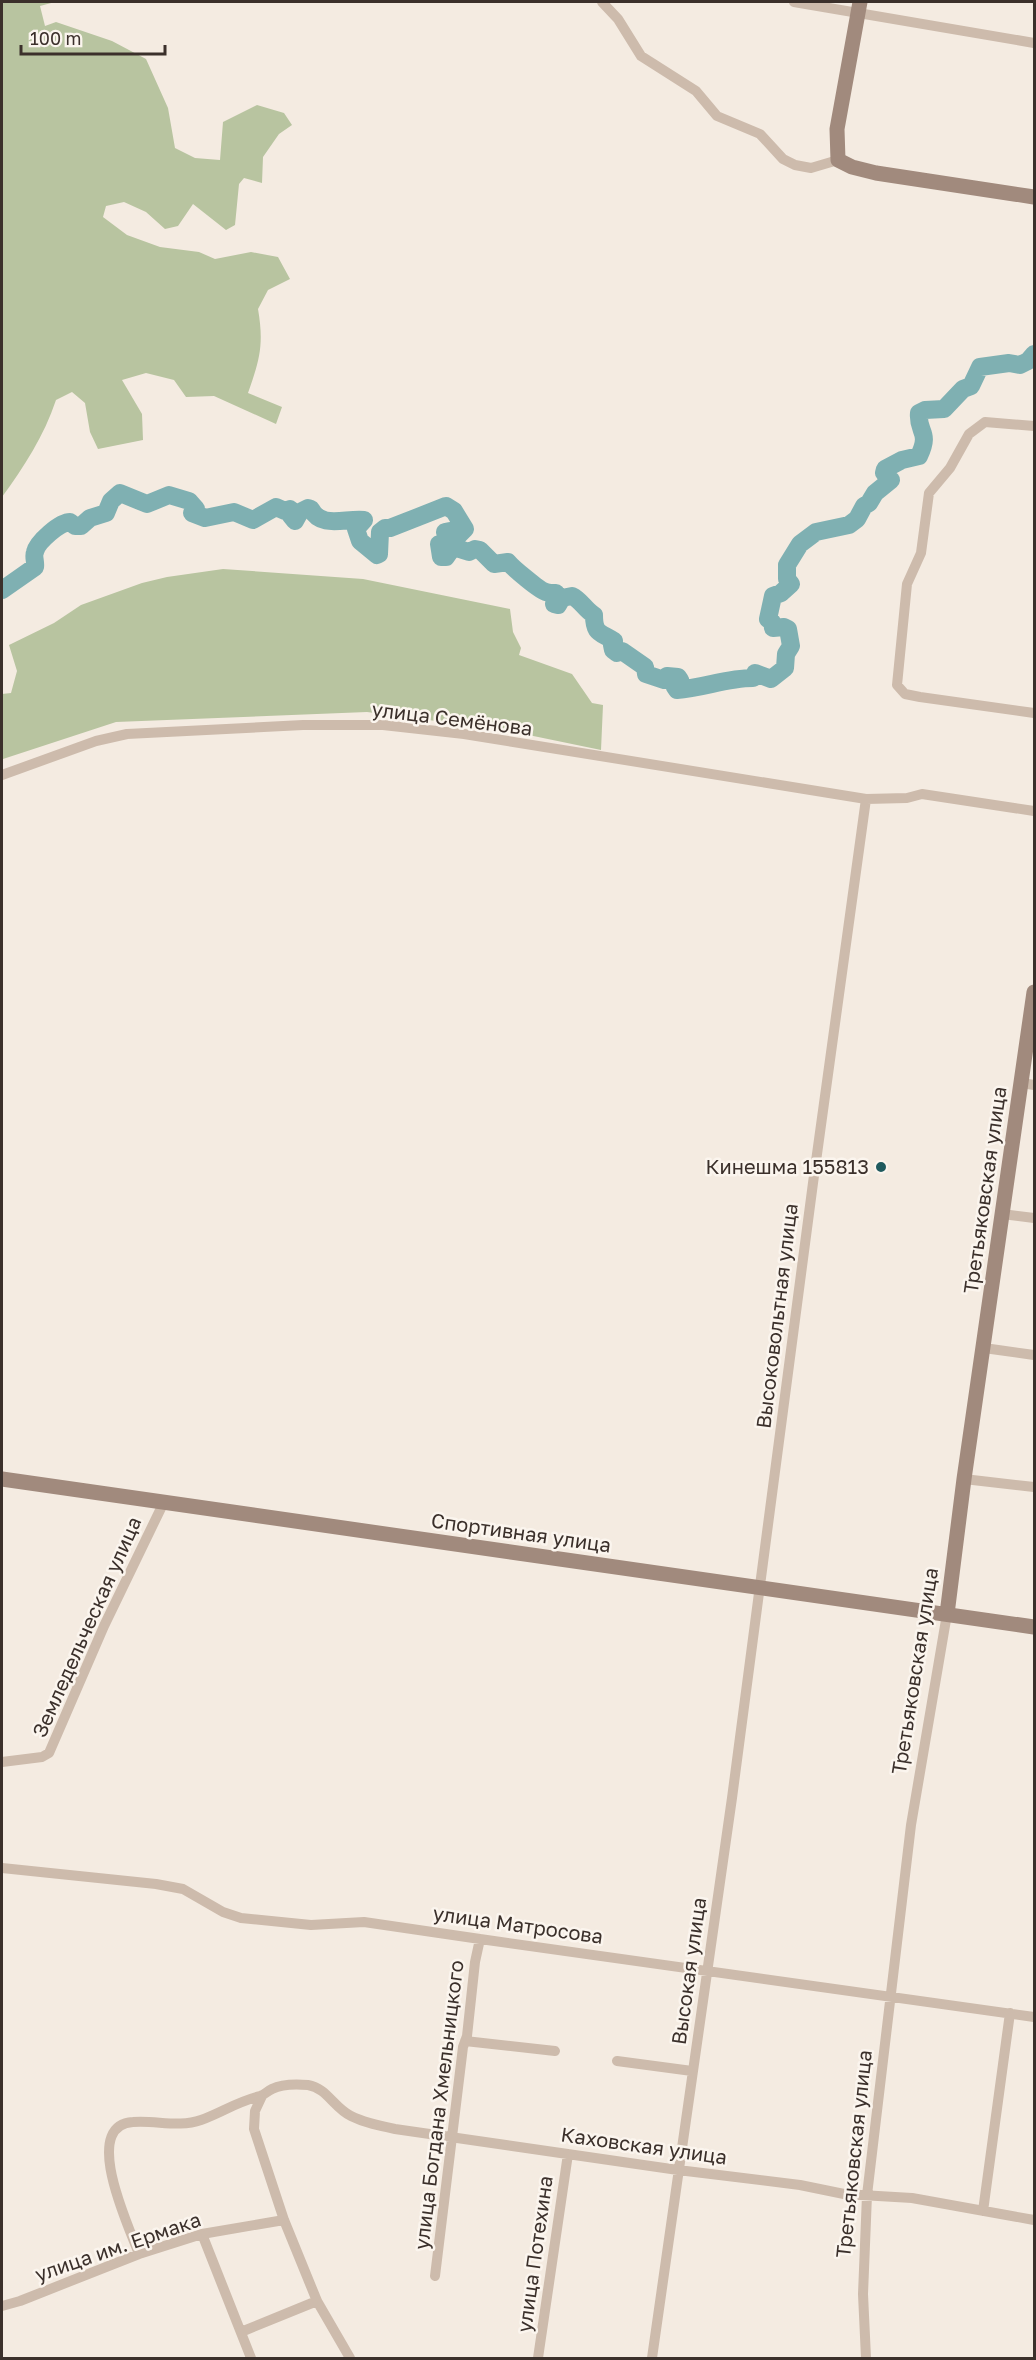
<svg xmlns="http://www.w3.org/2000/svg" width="1036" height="2360" font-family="'Golos Text',sans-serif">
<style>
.green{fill:#b8c4a0}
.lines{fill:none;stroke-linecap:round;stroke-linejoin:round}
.river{stroke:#7fb0b2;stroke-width:18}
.street{stroke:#cdbbac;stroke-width:10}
.secondary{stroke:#a18a7d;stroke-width:15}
.poi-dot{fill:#1f5a5e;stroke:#fbf5ee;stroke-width:2}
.labels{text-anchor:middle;stroke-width:5;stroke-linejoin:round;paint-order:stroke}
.street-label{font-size:20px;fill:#3b302b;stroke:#fbf5ee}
.poi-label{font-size:20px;fill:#3b302b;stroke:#fbf5ee;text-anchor:end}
</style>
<rect width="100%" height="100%" fill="#f4ebe1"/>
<path class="green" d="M2,2H55L40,6L45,26L56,22L112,41L146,59L168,108L175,148L195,158L220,160L223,122L257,105L284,113L292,125L279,134L263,157L262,183L244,178L239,184L235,225L226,230L193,204L178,226L165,229L146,212L124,202L106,206L103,217L127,235L160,247L199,252L215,259L251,252L278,257L290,279L268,290L258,309C264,344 260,359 248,393L282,407L276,424L214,396L186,397L174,380L146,373L122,380L142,414L143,440L98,449L90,432L85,403L72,392L56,400C44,436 24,467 2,497Z
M223,569L363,579L510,609L513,632L521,648L519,655L572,674L592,703L603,705L601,750L505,730L367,712L116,722L3,759L2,694L11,693L17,671L9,645L54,623L81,605L142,583L167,577Z"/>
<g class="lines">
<path class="river" d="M2,590L35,567C36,562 33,557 35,552C37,542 60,522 70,522L75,526H81L90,518L106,513L111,501L120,493L147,504L169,495L189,501L196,509L192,513L205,518L234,512L253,520L276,507L285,511L290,509L291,516L295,521L300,512L308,508L311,509C321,529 345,518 364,520L356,529L360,541L377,555L379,554L380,532L385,528H390L446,506L454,511L465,529L459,535L450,531L445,532L449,542L439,544L441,557H446L453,547L469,552L475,549L480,550L494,564L508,562C512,567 540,591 546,592C549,593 553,593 556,593L554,604L558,605L562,598L572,596C581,600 585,610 594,615C594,635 601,632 614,641L612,645L613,650L617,653L622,651L645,667L646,674L664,680L667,676L678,677L680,680L675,687L677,690C703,688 727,678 753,678L755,673L771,679L785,668L786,654L791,646L788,629L784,627L773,628L772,622L768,619L773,596L781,593L791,584L787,579V565L800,544L816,532L849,525L857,519L864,506L869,503L875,493L891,480L884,473L885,469L902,460L919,456C931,431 917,433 919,413L925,410L944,409L963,389L971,386L980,367L1009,363L1020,365L1028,361L1034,354"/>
<path class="street" d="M602,2L618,19L641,56L696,91L717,116L760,134L783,159L795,165L811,168L838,160
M794,2L1034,43
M1034,426L985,422L969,434L950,468L929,493L921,553L907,584L897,685L905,694L920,697L1034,713
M2,775L96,741L127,734L303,725H383L464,734L866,799L907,798L922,794L1034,811
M1022,1083L1034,1085
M1002,1214L1034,1218
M984,1348L1034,1355
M964,1479L1034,1487
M2,1762L42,1757L49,1753L104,1626L163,1504
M2,1868L156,1884L183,1889L223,1912L241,1918L311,1925L364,1922L480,1939L1034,2017
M465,2041L555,2051
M617,2061L692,2071
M262,2096L255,2111L254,2129L284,2220L317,2301L350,2358
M983,2211L1010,2013
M202,2234L251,2358
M139,2254C130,2229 80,2125 133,2122C156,2120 179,2128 201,2120C223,2112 236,2102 260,2096C265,2095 267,2091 272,2089C282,2084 297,2084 308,2085C327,2088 334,2108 351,2116C365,2123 380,2126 395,2129L678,2170L800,2185L844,2194L912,2198L1034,2220
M435,2276L463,2047L467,2036L475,1962L480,1939
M2,2306L20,2301L139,2254L202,2234L284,2220
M241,2332L317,2301
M538,2358L568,2154
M652,2358L732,1798L813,1183L866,799
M866,2358L863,2294L867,2195L911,1825L947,1614"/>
<path class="secondary" d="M860,2L837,129L838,160L852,167L876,173L1034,197
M2,1479L1034,1627
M947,1614L964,1479L1034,992"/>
</g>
<circle class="poi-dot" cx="881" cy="1167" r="6"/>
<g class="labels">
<g class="street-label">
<text transform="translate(452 719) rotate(7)" y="7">улица Семёнова</text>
<text transform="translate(985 1190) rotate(-82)" y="7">Третьяковская улица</text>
<text transform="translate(777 1316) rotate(-83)" y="7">Высоковольтная улица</text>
<text transform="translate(521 1533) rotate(8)" y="7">Спортивная улица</text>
<text transform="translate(87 1627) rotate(-66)" y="7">Земледельческая улица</text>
<text transform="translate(915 1671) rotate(-81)" y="7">Третьяковская улица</text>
<text transform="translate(518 1925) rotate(8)" y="7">улица Матросова</text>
<text transform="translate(689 1971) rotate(-82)" y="7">Высокая улица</text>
<text transform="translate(439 2105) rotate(-83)" y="7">улица Богдана Хмельницкого</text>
<text transform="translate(644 2146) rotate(8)" y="7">Каховская улица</text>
<text transform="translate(854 2154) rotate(-84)" y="7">Третьяковская улица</text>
<text transform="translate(118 2247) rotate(-19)" y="7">улица им. Ермака</text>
<text transform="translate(535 2254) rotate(-82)" y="7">улица Потехина</text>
</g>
<g class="poi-label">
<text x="869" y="1174">Кинешма 155813</text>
</g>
</g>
<rect width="1036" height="2360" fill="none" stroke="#3b302b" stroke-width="6"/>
<path d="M21 45v9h144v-9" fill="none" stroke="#3b302b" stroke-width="3"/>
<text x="30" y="45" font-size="18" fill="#3b302b" stroke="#fbf5ee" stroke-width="4.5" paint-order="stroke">100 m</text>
</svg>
